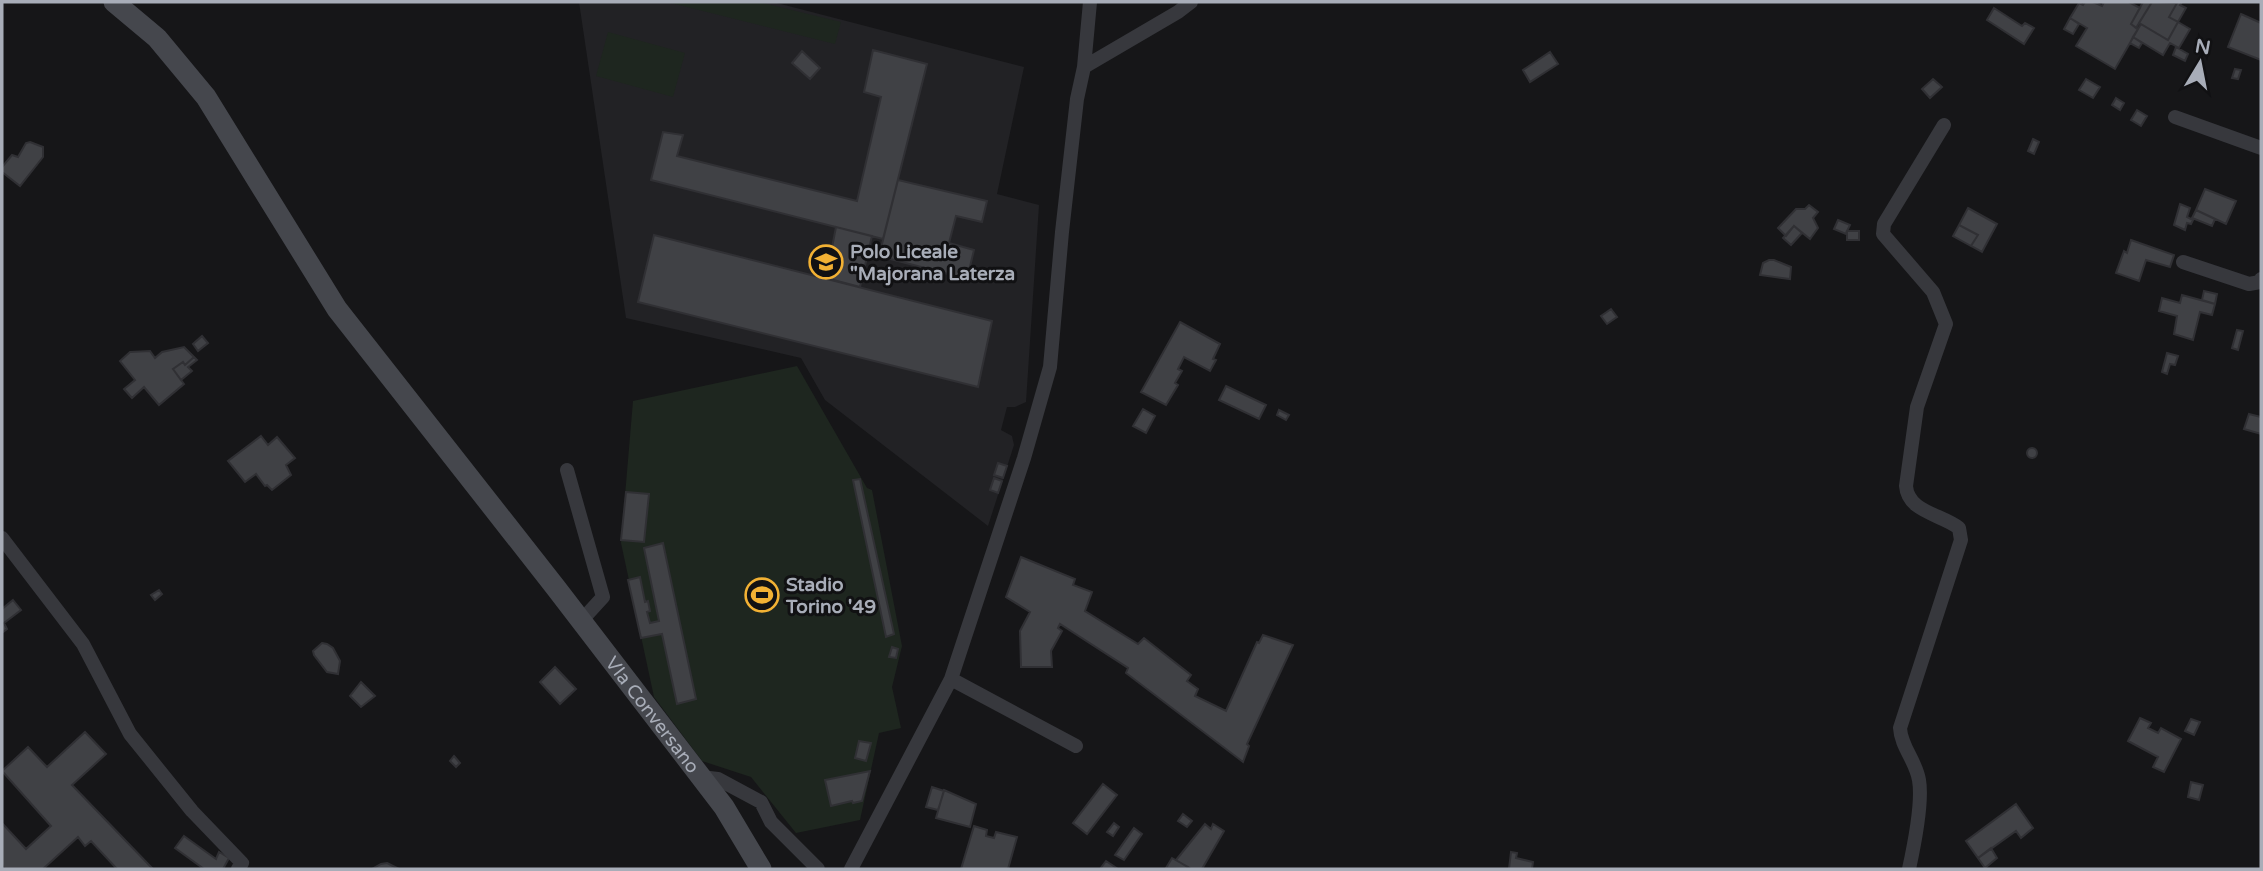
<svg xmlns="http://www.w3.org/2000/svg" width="2263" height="871" font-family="'Varela Round',sans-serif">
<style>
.built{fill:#222225}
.green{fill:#1e261f}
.building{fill:#404145;stroke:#303034;stroke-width:2}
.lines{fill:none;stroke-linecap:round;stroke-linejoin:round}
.minor{stroke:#37383d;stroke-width:14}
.secondary{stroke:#45474d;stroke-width:21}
.labels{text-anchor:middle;stroke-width:6;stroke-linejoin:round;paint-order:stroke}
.poi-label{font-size:19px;font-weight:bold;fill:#a8adb8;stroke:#111113;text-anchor:start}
.street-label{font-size:19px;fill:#a8adb8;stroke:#111113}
</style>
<rect width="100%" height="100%" fill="#161618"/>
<path class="built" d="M579,2H773L1024,67L997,194L1039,205L1026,402L1015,407H1007L1001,430L1012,436L1014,445L988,526L825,400L801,358L626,318Z"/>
<path class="green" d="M667,2H759L841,22L835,44Z
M608,32L685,53L673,97L596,76Z
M797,366L867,488L872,490L902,646L892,687L901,728L879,733L860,820L796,833L751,777L702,761L654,697L621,543L633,401Z"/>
<path class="building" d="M2085,2H2093L2102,6L2104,2H2129L2140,8L2131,24L2138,29L2115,69L2076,46L2087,28L2070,18L2079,3L2083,5Z
M2143,2H2152L2136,28L2131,24Z
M2152,2L2177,3L2169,17L2178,22L2168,40L2139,23Z
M2175,2H2182L2180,5L2186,8L2178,22L2169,17L2177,3Z
M1994,8L2022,26L2025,23L2034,28L2024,44L1987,20Z
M2241,14L2261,23V60L2228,47Z
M2070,18L2079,24L2073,34L2064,29Z
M2178,22L2190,29L2179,48L2170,43L2163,55L2133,37L2141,24L2168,40Z
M2133,37L2142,43L2139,48L2130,43Z
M2176,47L2188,54L2185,61L2173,55Z
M873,50L927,64L883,239L651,180L663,132L683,135L677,156L857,201L881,97L864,92Z
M802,51L820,68L810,79L792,63Z
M1550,52L1558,64L1530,82L1523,70Z
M2235,69L2241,70L2238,79L2232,78Z
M1933,79L1942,87L1930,98L1922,89Z
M2086,79L2100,87L2093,98L2079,90Z
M2116,98L2124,103L2120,110L2112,105Z
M2137,110L2147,116L2141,126L2131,120Z
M2033,139L2039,142L2034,154L2028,151Z
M30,142L43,147V157L20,186L2,172V167L12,155L18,157L26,143Z
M898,180L987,201L982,222L956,216L949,243L974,250L967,279L879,256Z
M2205,189L2236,201L2226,224L2196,210Z
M2180,204L2190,208L2187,217L2193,220L2191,224L2187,223L2185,230L2174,225Z
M1809,205L1818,212L1813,218L1818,228L1810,239L1794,226L1786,236L1778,228L1796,209H1805Z
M1968,208L1997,224L1982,252L1971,246L1978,235L1959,225Z
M2196,210L2215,219L2212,226L2192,218Z
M1838,220L1850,225L1847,231H1859V240H1847V232L1846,234L1834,229Z
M1959,225L1978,235L1971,246L1953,236Z
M1794,226L1802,233L1791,245L1783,238Z
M836,227L872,236L860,287L826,278Z
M654,235L992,321L978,387L638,302Z
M2131,240L2174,255L2170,267L2146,260L2139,281L2116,273L2124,251L2127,253Z
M1769,260H1774L1791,267L1790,279L1760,275L1763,263Z
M2204,291L2217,294L2215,304L2202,300Z
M2182,295L2215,304L2212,315L2200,312L2193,340L2174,334L2177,316L2159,311L2162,298L2180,303Z
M1611,309L1617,317L1607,324L1601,316Z
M1180,322L1220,344L1213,359L1216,360L1210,371L1184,357L1178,369L1182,371L1175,383L1178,385L1166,405L1141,392Z
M2237,330L2243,331L2238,350L2232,348Z
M202,336L208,343L198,351L193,344Z
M184,347L194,357L185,365L183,362L173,369L184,384L159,405L144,387L132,398L124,389L135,380L120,361L130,352L150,351L155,358L162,352Z
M2167,353L2178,356L2175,365L2170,364L2167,374L2162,372Z
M194,357L197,360L188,367L192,371L181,380L173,369L183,362L185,365Z
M1226,386L1266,405L1259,419L1219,400Z
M1143,409L1155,416L1146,433L1133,426Z
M1279,410L1289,415L1286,420L1277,415Z
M2249,414L2261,417V434L2244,429Z
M261,436L268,445L277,437L295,458L286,465L291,475L272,490L267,485L265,486L256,474L245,482L228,461Z
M2027 453a5 5 0 1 1 10 0a5 5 0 1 1-10 0Z
M998,463L1007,466L1003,478L994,475Z
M994,478L1002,481L998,493L990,490Z
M860,479L894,634L886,637L853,480Z
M626,492L649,494L644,542L621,540Z
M663,543L696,699L677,704L662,634L641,638L628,580L640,577L645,602L648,601L650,611L647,612L650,623L659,621L644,548Z
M1021,557L1075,579L1073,585L1092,592L1085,611L1138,644L1144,638L1191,675L1187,681L1198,689L1195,696L1226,711L1257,642L1259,643L1263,635L1293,645L1247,744L1249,746L1243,762L1126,673L1128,668L1060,624L1058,628L1062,631L1051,651L1052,667H1021L1020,631L1030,612L1006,597Z
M159,590L162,594L155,600L151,595Z
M13,600L21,610L4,623L7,629L2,633V609Z
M322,643L327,644L333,648L340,661L338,674L327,672L314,655L313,651Z
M892,647L898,649L896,658L889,657Z
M555,667L576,689L560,704L540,682Z
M361,682L375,696L361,707L350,696Z
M2140,718L2151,723L2148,728L2158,733L2161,728L2181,739L2164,772L2153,767L2158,757L2128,741Z
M2191,719L2200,722L2194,735L2185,731Z
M85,732L106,754L72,785L153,869H117L91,841L85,846L78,837L43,869H4L2,864V823L26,849L51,826L2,771L28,747L47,767Z
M859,741L871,743L866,761L855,758Z
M454,756L460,763L456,767L450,761Z
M870,771L862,801L853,803L852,801L831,806L825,780Z
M2191,782L2203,785L2199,800L2188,797Z
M1103,784L1117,795L1087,834L1073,823Z
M932,787L944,791L938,810L926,807Z
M944,790L976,804L970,827L936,818Z
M2016,804L2033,828L2021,838L2016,831L1978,858L1966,841Z
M1183,814L1192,821L1187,827L1178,821Z
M1114,823L1119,827L1113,836L1107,832Z
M1205,824L1211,829L1213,824L1224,831L1202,869H1191L1176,860Z
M974,826L987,830L986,836L994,838L996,832L1017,837L1008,869H961Z
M1134,828L1142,834L1124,860L1115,855Z
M184,836L216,859L219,852L229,858L223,869H204L175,848Z
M1991,848L1997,858L1985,868L1978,858Z
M1511,852L1517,853L1516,858L1533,862L1532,869H1509Z
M1172,858L1188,867L1186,869L1166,868Z
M1106,861L1118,869H1100Z
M387,863L399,869H372L381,864Z"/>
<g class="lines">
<path class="minor" d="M1084,67L1178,12L1191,2
M2175,117L2261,148
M2183,262L2249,284L2260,282L2261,279
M567,470L603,597L582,620
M2,538L83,644L130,734L192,811L242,863L238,869
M951,679L1076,746
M701,777L718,779L761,802L771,822L818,869
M851,869L951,679L1024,458L1050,367L1062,232L1077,99L1084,67L1090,2
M1909,869C1914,846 1923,803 1919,780C1916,761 1901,747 1900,728L1961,540L1959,528C1941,514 1908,512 1906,486L1917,407L1946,324L1933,292L1883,234L1884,224L1944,125"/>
<path class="secondary" id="s1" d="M114,2L157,38L206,97L337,309L556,588L724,807L761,869"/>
</g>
<defs>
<symbol id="school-ring" viewBox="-11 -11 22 22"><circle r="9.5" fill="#111113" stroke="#f2b134" stroke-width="1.5"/><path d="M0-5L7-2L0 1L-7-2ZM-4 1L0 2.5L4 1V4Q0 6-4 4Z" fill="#f2b134"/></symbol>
<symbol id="stadium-ring" viewBox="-11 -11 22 22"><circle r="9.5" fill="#111113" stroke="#f2b134" stroke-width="1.5"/><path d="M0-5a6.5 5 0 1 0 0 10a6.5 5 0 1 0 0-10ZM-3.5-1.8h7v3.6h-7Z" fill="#f2b134"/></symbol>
</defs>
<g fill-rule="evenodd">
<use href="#school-ring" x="807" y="243" width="38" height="38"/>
<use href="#stadium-ring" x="743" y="576" width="38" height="38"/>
</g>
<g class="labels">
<g class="poi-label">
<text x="850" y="258">Polo Liceale<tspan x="850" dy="22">"Majorana Laterza</tspan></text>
<text x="786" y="591">Stadio<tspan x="786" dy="22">Torino '49</tspan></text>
</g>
<g class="street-label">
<text dy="7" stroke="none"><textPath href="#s1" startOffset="896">VIa Conversano</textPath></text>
</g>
</g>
<rect width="2263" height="871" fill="none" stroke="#a8adb8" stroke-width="7"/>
<g transform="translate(2200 63) rotate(10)" stroke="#111113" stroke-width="5" paint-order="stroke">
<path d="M0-5L12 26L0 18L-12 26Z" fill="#a8adb8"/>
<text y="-10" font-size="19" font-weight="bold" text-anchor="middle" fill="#a8adb8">N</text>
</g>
</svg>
